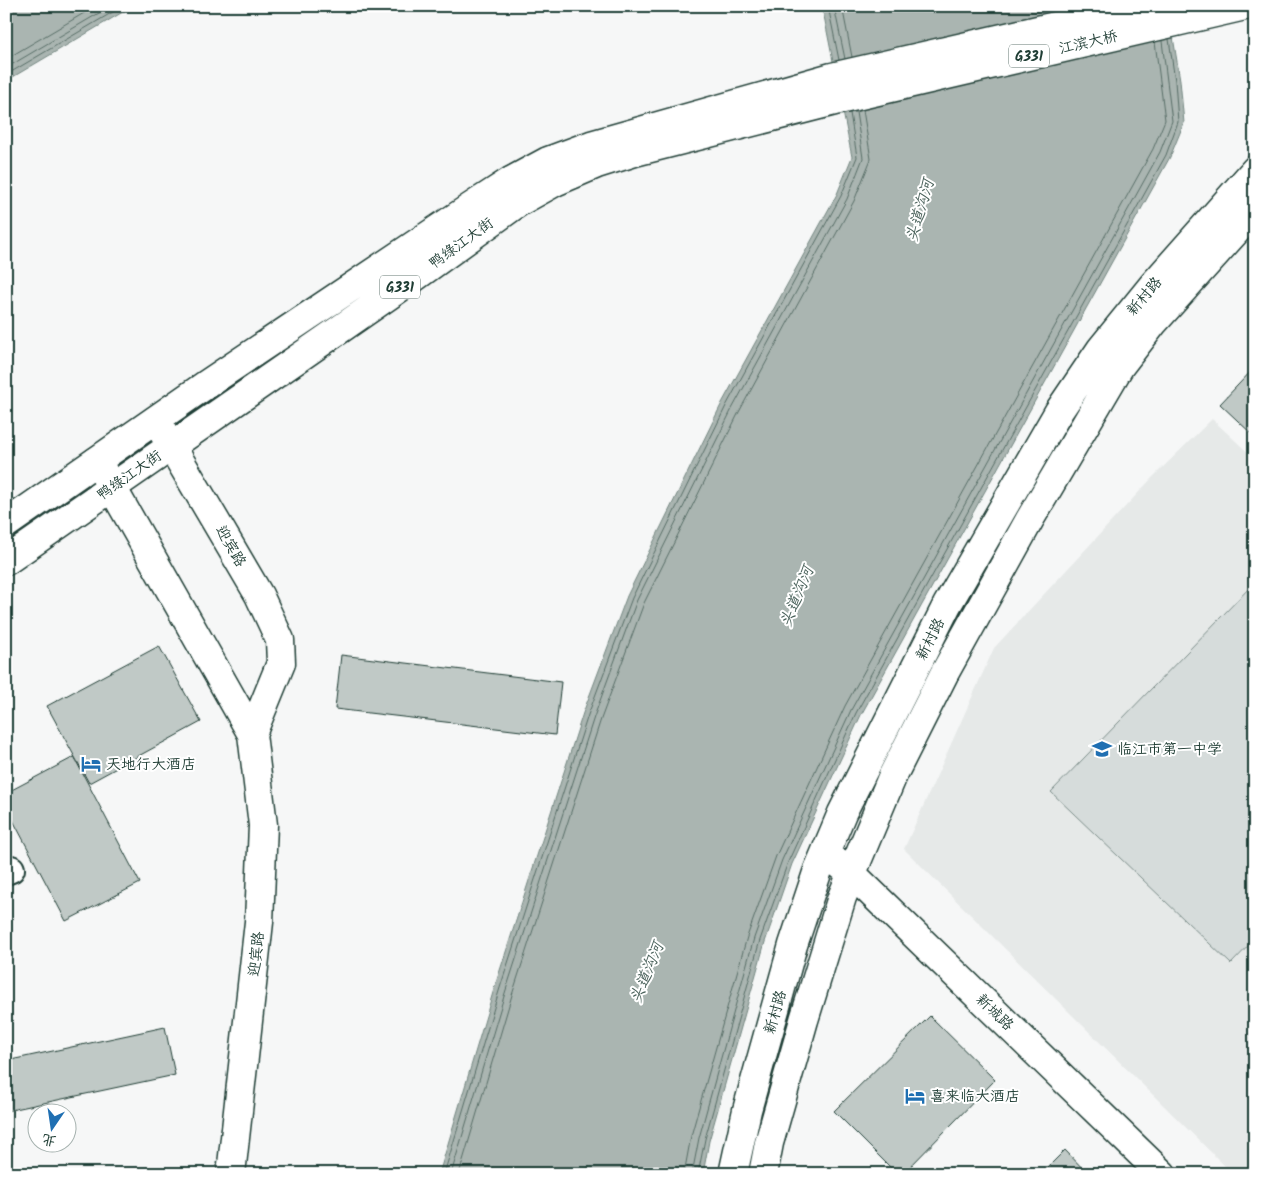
<svg xmlns="http://www.w3.org/2000/svg" width="1261" height="1180" font-family="Kalam,'LXGW WenKai TC',sans-serif">
<style>
.built{fill:#e6e9e8}
.green{fill:#d6dcdb;stroke:#7a8c88}
.water{fill:#aab5b1;stroke:#72857f}
.lines{fill:none;stroke-linecap:round;stroke-linejoin:round}
.shore{stroke:#576d66;stroke-width:1}
.building{fill:#c0c9c6;stroke:#1f3d34}
.minor-casing{stroke:#1f3d34;stroke-width:30}
.tertiary-casing{stroke:#1f3d34;stroke-width:31}
.primary-casing{stroke:#1f3d34;stroke-width:31}
.trunk-casing{stroke:#1f3d34;stroke-width:31}
.minor{stroke:#fff;stroke-width:26}
.tertiary{stroke:#fff;stroke-width:28}
.primary{stroke:#fff;stroke-width:28}
.trunk{stroke:#fff;stroke-width:28}
.labels{text-anchor:middle;stroke-width:4;stroke-linejoin:round;paint-order:stroke}
.shield{fill:#fff;stroke:#627771;stroke-width:1}
.shield-label{font-size:14px;font-weight:bold;fill:#1f3d34}
.street-label{font-size:15px;fill:#1f3d34;stroke:#fff}
.poi-label{font-size:15px;fill:#1f3d34;stroke:#fff;text-anchor:start}
.water-label{font-size:16px;font-style:italic;fill:#49615a;stroke:#fff}
</style>
<rect width="100%" height="100%" fill="#f6f7f7"/>
<filter id="ink" filterUnits="userSpaceOnUse"><feTurbulence type="fractalNoise" baseFrequency=".02" numOctaves="2"/><feDisplacementMap in="SourceGraphic" scale="10" xChannelSelector="R" yChannelSelector="G"/><feConvolveMatrix kernelMatrix="1 2 1 2 8 2 1 2 1" color-interpolation-filters="sRGB"/></filter>
<g filter="url(#ink)">
<path class="built" d="M1212,419L1255,459V1174H1233L904,849L994,648L1152,478Z"/>
<path class="green" d="M1255,582V939L1231,964L1051,792Z"/>
<path class="water" d="M6,6H133L6,81Z
M822,6H1168L1180,80L1184,123L1170,157L861,715L792,864L765,942L709,1141L703,1174H439L494,989L583,713L627,596L722,403L837,194L852,157Z"/>
<g class="lines">
<path class="shore" d="M828,6L839,60
M834,6L845,59
M842,6L852,57
M6,59L96,6
M6,68L111,6
M6,75L123,6
M444,1174L499,991L588,715L632,598L726,406L841,196L857,157L850,113
M451,1174L505,993L594,717L637,600L732,409L847,199L863,158L856,112
M459,1174L512,995L601,719L644,603L739,412L854,201L871,159L863,110
M684,1174L691,1136L747,937L776,856L845,706L1153,149L1165,120L1155,42
M692,1174L699,1138L754,938L782,860L851,710L1160,152L1172,121L1162,41
M698,1174L705,1139L760,940L788,862L856,713L1166,155L1178,122L1175,81L1169,39"/>
</g>
<path class="building" d="M1255,367V437L1220,404Z
M159,646L201,722L89,783L47,706Z
M341,655L561,682L555,735L335,709Z
M74,757L140,883L66,921L6,807V793Z
M930,1016L995,1080L903,1174H897L834,1111Z
M165,1027L175,1075L6,1111V1061Z
M1065,1150L1088,1174H1041Z"/>
<g class="lines">
<defs>
<path id="minor" d="M6,871L11,869"/>
<path id="tertiary" d="M838,863L852,874L1162,1174
M733,1174L747,1110L793,945L818,870L842,813L947,605L1059,411L1101,349L1153,285L1255,170
M763,1174L769,1143L804,1020L842,897L893,775L944,674L1030,519L1120,366L1154,322L1255,210"/>
<path id="primary" d="M156,420L259,595L280,640L281,663L252,734
M97,461L252,734L263,825L259,922L231,1174"/>
<path id="trunk" d="M6,524L207,384L471,207L511,181L548,161L591,145L832,77L1143,6
M6,561L408,282L519,202L555,182L597,164L635,152L835,101L1245,6"/>
</defs>
<use href="#minor" class="minor-casing"/>
<use href="#tertiary" class="tertiary-casing"/>
<use href="#primary" class="primary-casing"/>
<use href="#trunk" class="trunk-casing"/>
<use href="#minor" class="minor"/>
<use href="#tertiary" class="tertiary"/>
<use href="#primary" class="primary"/>
<use href="#trunk" class="trunk"/>
</g>
</g>
<defs>
<symbol id="school-bare" viewBox="-9 -9 18 18"><path d="M0-5L7-2L0 1L-7-2ZM-4 1L0 2.5L4 1V4Q0 6-4 4Z" fill="#1f6fb2" stroke="#fff" stroke-width="2.5" paint-order="stroke"/></symbol>
<symbol id="hotel-bare" viewBox="-9 -9 18 18"><path d="M-6-4.5h1.5V1H6V5H4.5V3h-9V5H-6ZM-4 0a1.8 1.8 0 1 1 3.6 0ZM.5 0V-2.5h3Q6-2.5 6 0Z" fill="#1f6fb2" stroke="#fff" stroke-width="2.5" paint-order="stroke"/></symbol>
</defs>
<g fill-rule="evenodd">
<use href="#school-bare" x="1088" y="735" width="28" height="28"/>
<use href="#hotel-bare" x="77" y="750" width="28" height="28"/>
<use href="#hotel-bare" x="901" y="1082" width="28" height="28"/>
</g>
<g class="labels">
<g class="shield">
<rect x="1009" y="44.5" width="40" height="23" rx="4"/>
<rect x="380" y="275.5" width="40" height="23" rx="4"/>
</g>
<g class="shield-label">
<text x="1029" y="61">G331</text>
<text x="400" y="292">G331</text>
</g>
<g class="street-label">
<text transform="translate(1088 42) rotate(-13)" y="5">江滨大桥</text>
<text transform="translate(461 243) rotate(-36)" y="5">鸭绿江大街</text>
<text transform="translate(1144 296) rotate(-50)" y="5">新村路</text>
<text transform="translate(129 475) rotate(-35)" y="5">鸭绿江大街</text>
<text transform="translate(231 546) rotate(60)" y="5">迎宾路</text>
<text transform="translate(930 639) rotate(-63)" y="5">新村路</text>
<text transform="translate(256 954) rotate(-84)" y="5">迎宾路</text>
<text transform="translate(775 1012) rotate(-74)" y="5">新村路</text>
<text transform="translate(995 1012) rotate(44)" y="5">新城路</text>
</g>
<g class="poi-label">
<text x="1117" y="754">临江市第一中学</text>
<text x="106" y="769">天地行大酒店</text>
<text x="930" y="1101">喜来临大酒店</text>
</g>
<g class="water-label">
<text transform="translate(919 210) rotate(-74)" y="6">头道沟河</text>
<text transform="translate(796 596) rotate(-68)" y="6">头道沟河</text>
<text transform="translate(646 972) rotate(-68)" y="6">头道沟河</text>
</g>
</g>
<rect width="1261" height="1180" fill="none" stroke="#fff" stroke-width="25"/>
<rect x="12" y="12" width="1236" height="1155" fill="none" stroke="#1f3d34" stroke-width="2" filter="url(#ink)"/>
<g transform="translate(52 1128) rotate(193)"><circle r="24" fill="#ffffff" stroke="#a5b1ae"/>
<path d="M0-4L9 19L0 12L-9 19Z" fill="#1f6fb2"/>
<text y="-8" font-size="14" font-weight="bold" text-anchor="middle" fill="#1f3d34">北</text>
</g>
</svg>
